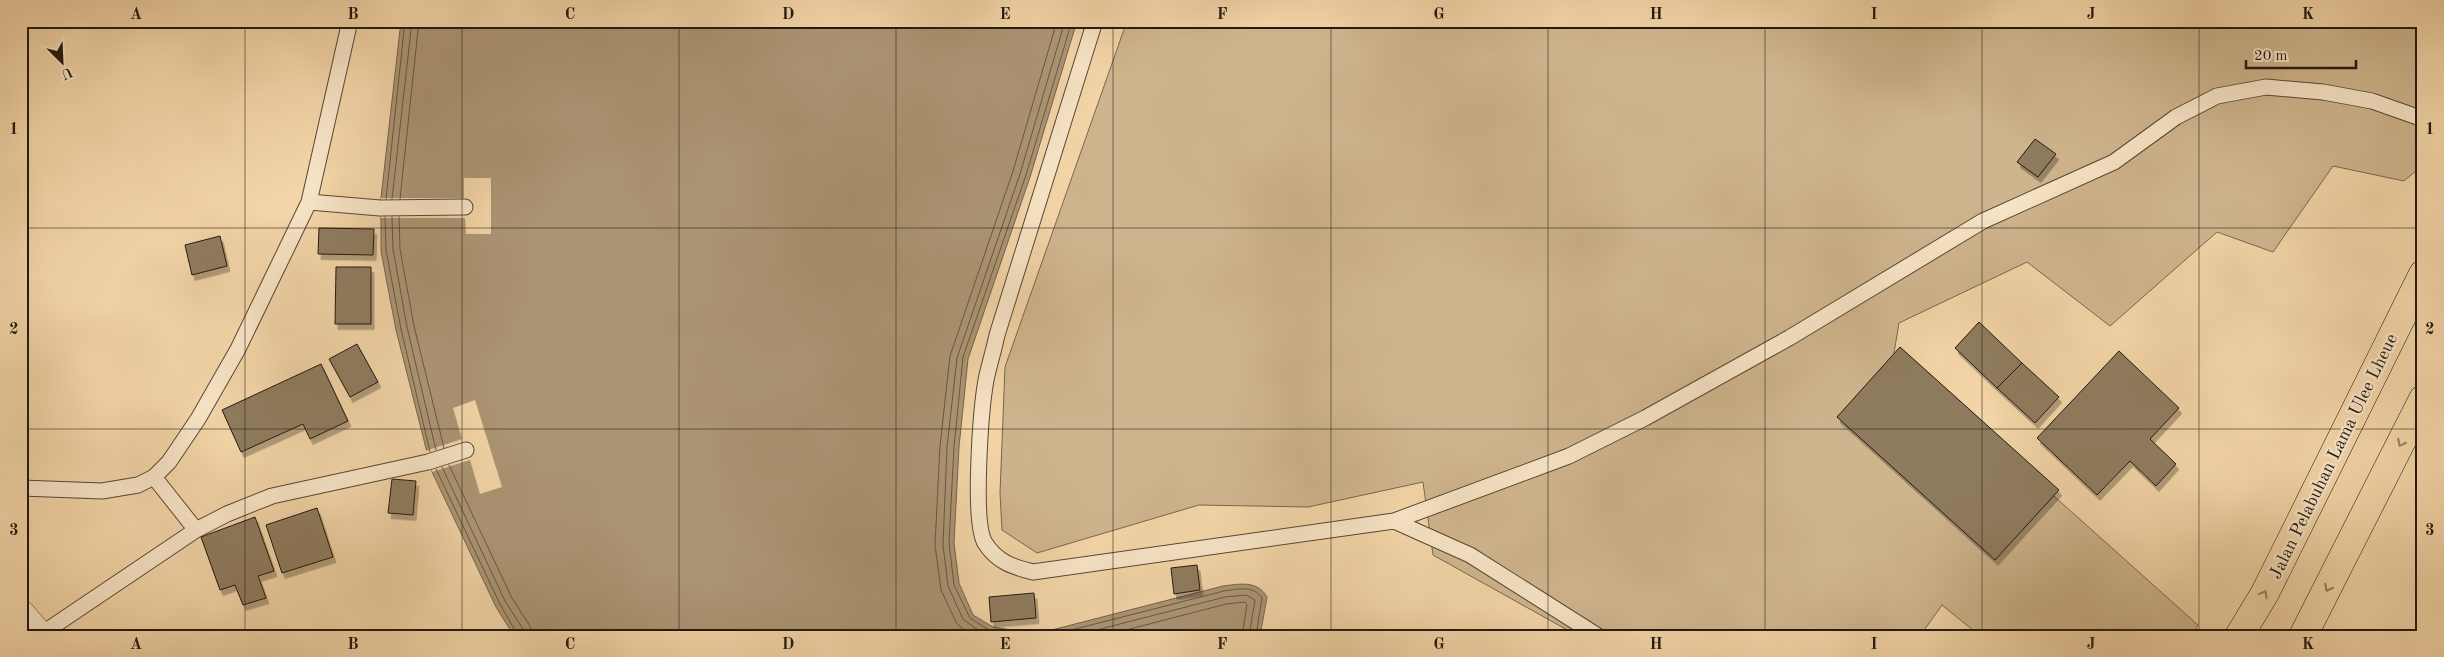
<svg xmlns="http://www.w3.org/2000/svg" width="2444" height="657" font-family="'Old Standard TT',serif">
<style>
.green{fill:#cfb58e;stroke:#78674e}
.water{fill:#ac9574;stroke:#75634c}
.pier{fill:#f3d5a8}
.lines{fill:none;stroke-linecap:round;stroke-linejoin:round}
.shore{stroke:#675742;stroke-width:1}
.building{fill:#8f7b5f;stroke:#22190f;filter:url(#shadow)}
.service-casing{stroke:#564835;stroke-width:17}
.tertiary-casing{stroke:#564835;stroke-width:29}
.trunk-casing{stroke:#22190f;stroke-width:29}
.service{stroke:#f7e4c6;stroke-width:15}
.tertiary{stroke:#f7e4c6;stroke-width:28}
.trunk{stroke:#f3d5a8;stroke-width:28}
.oneway{stroke:#958063}
.grid{fill:none;stroke:#22190f;stroke-width:1;stroke-opacity:0.55}
.labels{text-anchor:middle;stroke-width:5;stroke-linejoin:round;paint-order:stroke}
.street-label{font-size:18px;fill:#22190f;stroke:#f7e4c6}
.neatline{fill:none;stroke:#22190f;stroke-width:2}
.grid-label{font-size:16px;text-anchor:middle;font-weight:bold;fill:#22190f}
</style>
<defs>
<filter id="shadow"><feDropShadow dx="3" dy="5.5" stdDeviation="0" flood-color="#0004"/></filter>
</defs>
<rect width="100%" height="100%" fill="#f3d5a8"/>
<filter id="stains"><feTurbulence type="fractalNoise" baseFrequency=".004" numOctaves="4"/><feColorMatrix values="0 0 0 0 .2 0 0 0 0 .09 0 0 0 0 .02 0 0 0 .5 -.17"/></filter>
<radialGradient id="worn" r=".72"><stop offset=".6" stop-color="#630" stop-opacity="0"/><stop offset="1" stop-color="#630" stop-opacity=".3"/></radialGradient>
<path class="green" d="M1127,21H2423V165L2404,181L2333,166L2273,252L2217,232L2110,326L2027,262L1899,323L1894,353L2198,625L2192,636H1980L1942,605L1920,636H1578L1433,555L1423,482L1308,507L1199,505L1037,553L1002,530L1000,493L1005,367Z"/>
<path class="water" d="M401,21H1077L1030,177L968,359L959,447L954,543L959,583L973,615L993,627L1036,634L1223,586C1240,584 1257,580 1267,597L1260,636H514L496,607L432,472L396,330L381,251V198Z"/>
<path class="pier" d="M464,178H491V234H466L465,218H381V198H464Z
M475,400L502,487L480,494L470,460L432,472L425,451L462,439L453,408Z"/>
<g class="lines">
<path class="shore" d="M386,199L405,21
M392,199L412,21
M400,199L419,21
M385,217L386,250L401,329L430,452
M392,217L393,249L407,327L436,450
M399,217L400,249L414,326L444,448
M449,465L512,598L530,626L532,636
M442,467L505,601L523,629L524,636
M436,469L500,604L518,636
M972,636L957,624L941,590L935,545L940,446L950,356L1013,171L1057,21
M986,636L963,619L948,586L943,545L947,447L957,358L1020,174L1065,21
M1018,636L992,632L970,618L954,585L949,543L954,447L963,357L1026,175L1072,21
M1048,636L1224,591C1237,589 1254,585 1262,598L1256,636
M1073,636L1225,597L1246,595L1255,600L1249,636
M1103,636L1226,604L1245,602L1247,605L1242,636"/>
</g>
<path class="building" d="M2035,139L2056,154L2038,177L2017,162Z
M319,228L374,229L373,255L318,254Z
M220,236L227,266L192,275L185,245Z
M336,267H371V324H335Z
M1979,322L2022,363L1997,388L1955,348Z
M357,344L378,382L350,397L329,359Z
M1900,347L2059,490L1995,560L1837,417Z
M2119,351L2179,408L2150,439L2176,464L2156,486L2130,461L2097,495L2037,438Z
M2022,363L2059,397L2035,423L1997,388Z
M321,364L348,421L310,439L303,424L241,452L222,410Z
M392,479L416,481L413,515L388,513Z
M317,508L333,557L282,573L266,525Z
M255,517L274,571L258,576L266,598L243,605L235,585L220,590L201,537Z
M1197,565L1200,590L1174,594L1171,568Z
M1034,593L1036,618L991,622L989,597Z"/>
<g class="lines">
<defs>
<path id="service" d="M1095,21L997,335C994,350 989,365 986,380C981,408 972,522 985,543C997,562 1013,567 1033,572L1394,521L1470,555L1598,636
M309,202L380,208L465,207
M154,477L196,530
M21,488L102,491L138,485L154,477L169,462L198,419L238,349L309,202L350,21
M1394,521L1569,456L1645,418L1789,338L1983,221L2114,162L2176,117L2217,96L2266,87L2323,92L2372,101L2423,119
M40,635L196,530L227,514L272,496L428,462L466,450"/>
<path id="tertiary" d="M21,614L40,636"/>
<path id="trunk" d="M2239,636L2265,593L2423,274
M2303,636L2423,399"/>
</defs>
<use href="#service" class="service-casing"/>
<use href="#tertiary" class="tertiary-casing"/>
<use href="#trunk" class="trunk-casing"/>
<use href="#service" class="service"/>
<use href="#tertiary" class="tertiary"/>
<use href="#trunk" class="trunk"/>
</g>
<defs><path id="oneway-chevron" d="M-2-3.5L2.5 0L-2 3.5" fill="none" stroke-width="1.6" stroke-linecap="round" stroke-linejoin="round" transform="scale(1.25)"/></defs>
<g class="oneway">
<use href="#oneway-chevron" transform="translate(2401 443) rotate(117)"/>
<use href="#oneway-chevron" transform="translate(2328 588) rotate(117)"/>
<use href="#oneway-chevron" transform="translate(2264 594) rotate(-61)"/>
</g>
<path class="grid" d="M245,21V636M462,21V636M679,21V636M896,21V636M1113,21V636M1331,21V636M1548,21V636M1765,21V636M1982,21V636M2199,21V636M21,228H2423M21,429H2423"/>
<g class="labels">
<g class="street-label">
<text transform="translate(2333 456) rotate(-64)" y="6">Jalan Pelabuhan Lama Ulee Lheue</text>
</g>
</g>
<rect width="2444" height="657" fill="none" stroke="#f3d5a8" stroke-width="55"/>
<g transform="translate(62 62) rotate(156)" stroke="#f7e4c6" stroke-width="4" paint-order="stroke">
<path d="M0-4L9 19L0 12L-9 19Z" fill="#22190f"/>
<text y="-8" font-size="14" font-weight="bold" text-anchor="middle" fill="#22190f">U</text>
</g>
<path d="M2246 60v8h110v-8" fill="none" stroke="#22190f" stroke-width="2.5"/>
<text x="2254" y="60" font-size="15" fill="#22190f" stroke="#f7e4c6" stroke-width="4" paint-order="stroke">20 m</text>
<rect x="28" y="28" width="2388" height="602" class="neatline"/>
<g class="grid-label">
<text x="136" y="19">A</text>
<text x="353" y="19">B</text>
<text x="570" y="19">C</text>
<text x="788" y="19">D</text>
<text x="1005" y="19">E</text>
<text x="1222" y="19">F</text>
<text x="1439" y="19">G</text>
<text x="1656" y="19">H</text>
<text x="1874" y="19">I</text>
<text x="2091" y="19">J</text>
<text x="2308" y="19">K</text>
<text x="14" y="134">1</text>
<text x="2430" y="134">1</text>
<text x="14" y="334">2</text>
<text x="2430" y="334">2</text>
<text x="14" y="535">3</text>
<text x="2430" y="535">3</text>
<text x="136" y="649">A</text>
<text x="353" y="649">B</text>
<text x="570" y="649">C</text>
<text x="788" y="649">D</text>
<text x="1005" y="649">E</text>
<text x="1222" y="649">F</text>
<text x="1439" y="649">G</text>
<text x="1656" y="649">H</text>
<text x="1874" y="649">I</text>
<text x="2091" y="649">J</text>
<text x="2308" y="649">K</text>
</g>
<rect width="100%" height="100%" filter="url(#stains)"/>
<rect width="100%" height="100%" fill="url(#worn)"/>
</svg>
